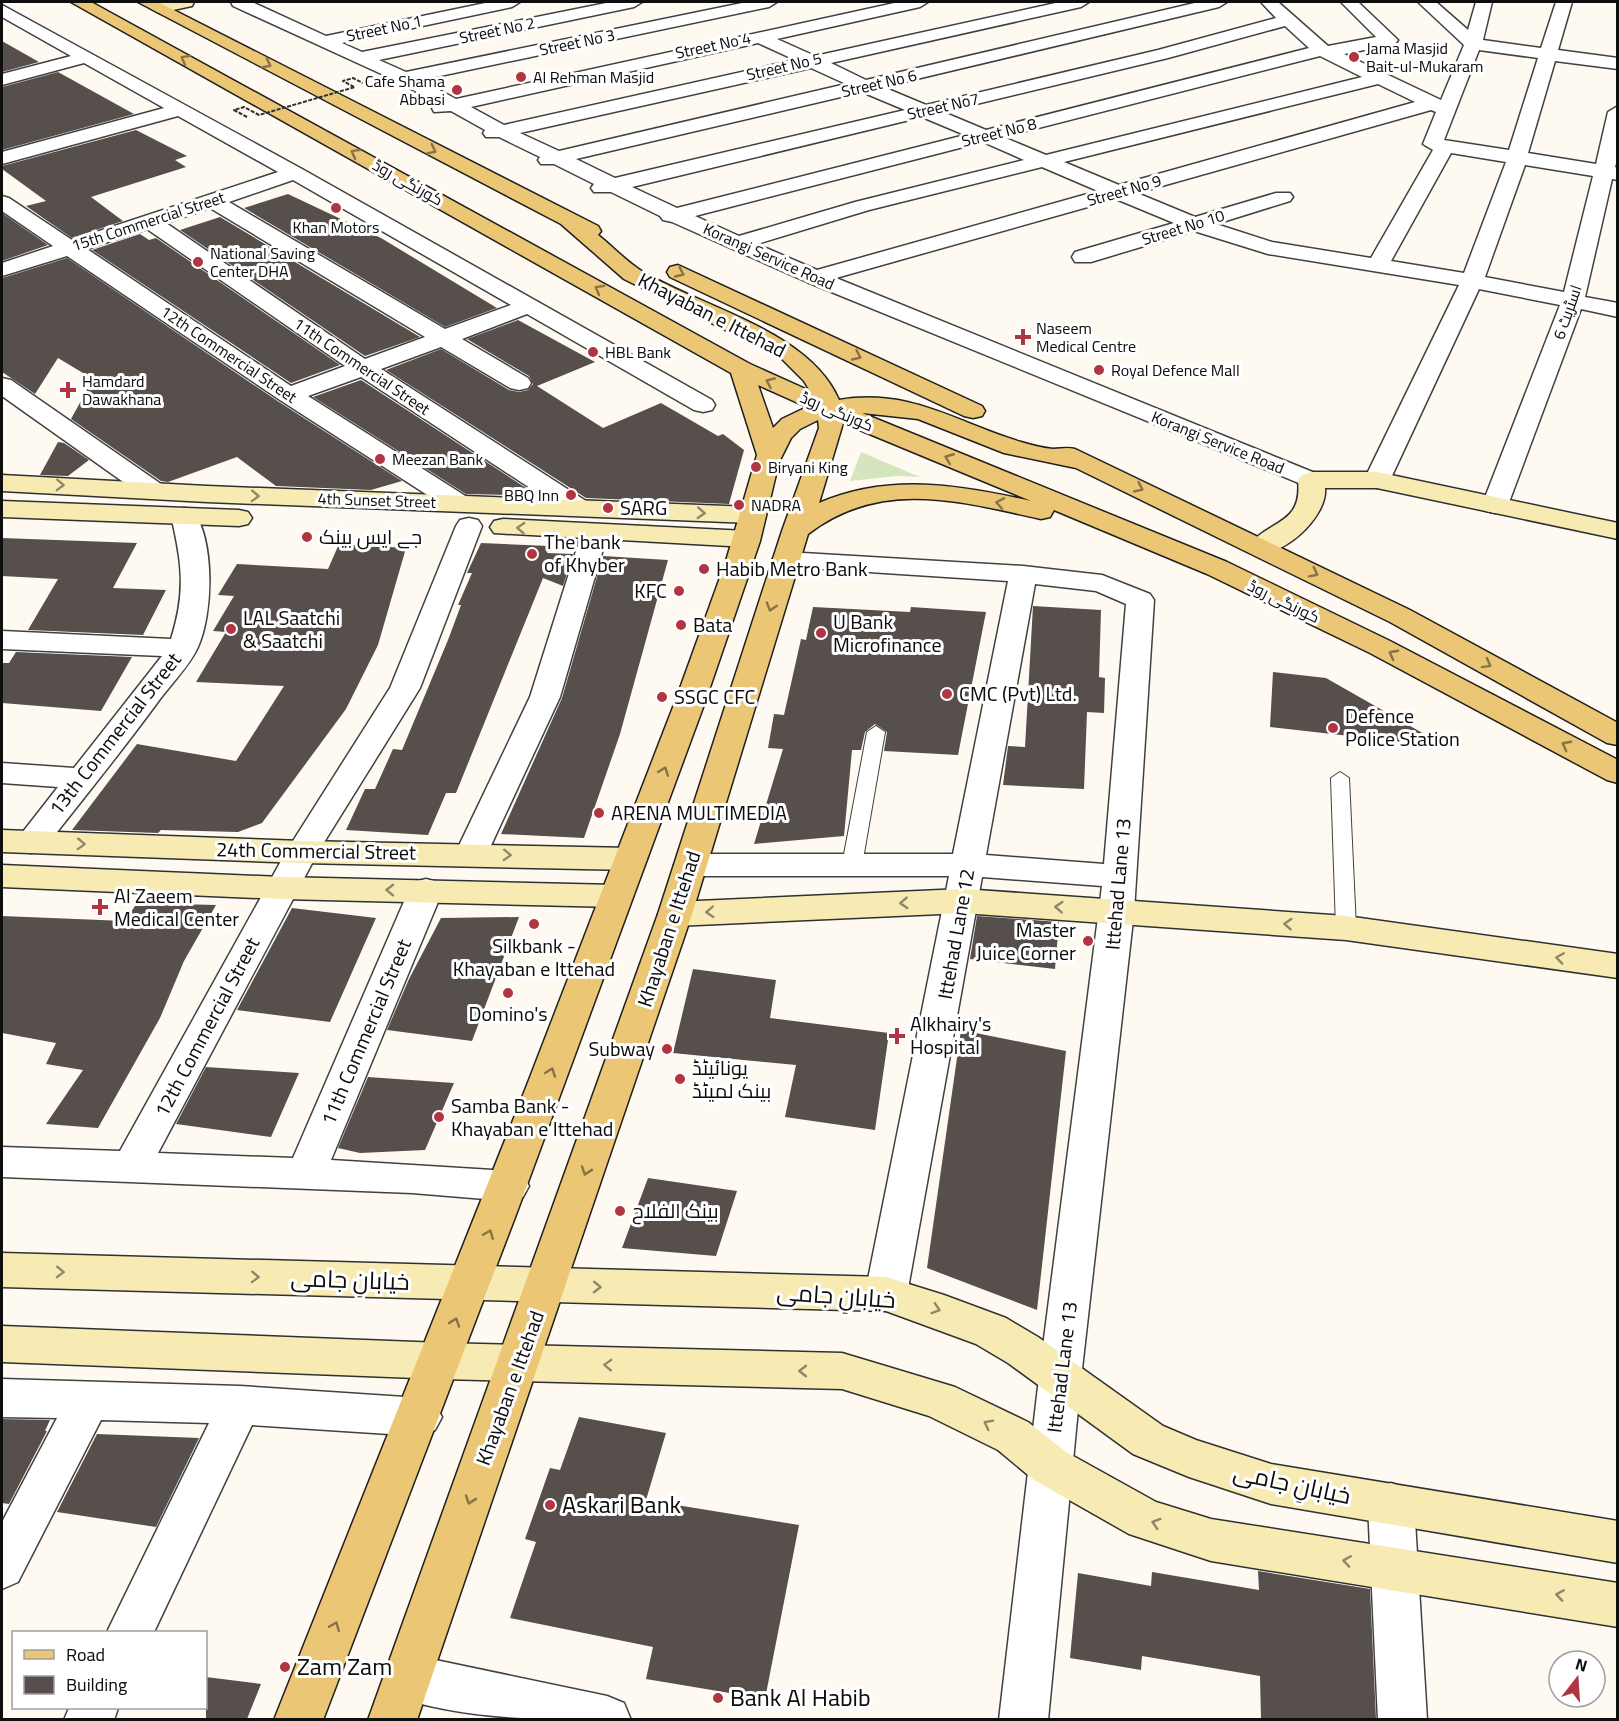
<svg xmlns="http://www.w3.org/2000/svg" width="1619" height="1721" font-family="Georgia,Cairo,serif">
<style>
.green{fill:#d5e5be}
.building{fill:#564f4c}
.lines{fill:none;stroke-linecap:round;stroke-linejoin:round}
.lane-casing{stroke:#414141;stroke-width:2}
.street-casing{stroke:#414141;stroke-width:3}
.secondary-casing{stroke:#303030;stroke-width:3}
.primary-casing{stroke:#1f1f1f;stroke-width:3}
.lane{fill:#fff;fill-rule:evenodd}
.street{fill:#fff;fill-rule:evenodd}
.secondary{fill:#f7ebb3;fill-rule:evenodd}
.primary{fill:#ebc674;fill-rule:evenodd}
.path-bridge{stroke:#303030;stroke-width:2;stroke-dasharray:4 1.5;stroke-linecap:butt}
.oneway{stroke:#887346}
.oneway2{stroke:#8e8869}
.poi-dot{fill:#b13442;stroke:#fff;stroke-width:2}
.labels{text-anchor:middle;stroke-width:6;stroke-linejoin:round;paint-order:stroke}
.far-street-label{font-size:16px;fill:#0e0e0e;stroke:#fff}
.far-poi-label{font-size:16px;fill:#0e0e0e;stroke:#fff;text-anchor:start}
.street-label{font-size:20px;fill:#0e0e0e;stroke:#fff}
.poi-label{font-size:20px;fill:#0e0e0e;stroke:#fff;text-anchor:start}
.near-street-label{font-size:24px;fill:#0e0e0e;stroke:#fff}
.near-poi-label{font-size:24px;fill:#0e0e0e;stroke:#fff;text-anchor:start}
</style>
<rect width="100%" height="100%" fill="#fefaf1"/>
<path class="green" d="M861,452L920,477L897,476L850,481Z"/>
<path class="building" d="M2,41L39,62L2,72Z
M58,72L134,114L2,150V87Z
M136,130L187,156L175,160L186,167L91,197L123,221L72,238L26,206L46,201L2,169V166Z
M288,194L381,238L497,308L445,327L244,208Z
M2,213L48,245L2,261Z
M220,217L420,337L365,356L180,230Z
M140,234L149,240L156,238L340,365L291,383L92,250Z
M67,258L279,402L402,481L371,490L276,486L237,457L168,482L161,481L71,419L93,379L58,358L35,394L2,372V278Z
M518,320L595,362L537,386L603,428L661,403L718,436L723,434L744,450L729,504L586,498L386,370L441,349L509,390L519,392L528,390L533,384L529,376L467,339Z
M361,380L526,488L510,495L466,494L313,397Z
M58,442L64,443L89,460L68,476L40,475Z
M2,538L137,543L113,588L166,590L143,635L28,630L58,579L2,576Z
M481,543L549,546L547,553L573,554L563,586L543,578L456,793H446L428,835L346,830L365,789H375L393,749L402,750L448,640L461,605H458L472,573H467Z
M339,544L406,548L378,645L346,709L262,823L238,832L161,830L158,833L72,830L137,744L236,761L284,686L196,682L226,632L213,631L234,596L218,595L237,564L328,569Z
M603,556L668,560L620,734L584,838L501,834L562,698Z
M1033,606L1101,610L1099,677L1105,678L1104,713L1087,712L1084,789L1003,785L1008,746L1025,747Z
M813,607L910,612L911,607L986,612L958,755L884,751L887,732L875,724L865,732L861,750H852L844,836L754,844L783,749L768,748L774,714L784,715L801,639L806,640Z
M16,652L132,657L101,711L2,703V663H9Z
M1273,672L1326,678L1447,747L1270,727Z
M137,903L216,905L184,961L160,1018L98,1128L46,1124L83,1070L46,1064L56,1043L2,1033V916L125,921Z
M292,908L376,918L330,1022L237,1010Z
M977,916L1059,922L1055,969L970,959Z
M519,917L472,1041L387,1030L409,979L441,918Z
M693,969L776,980L770,1018L889,1033L875,1130L785,1117L796,1065L673,1053Z
M961,1030L1066,1051L1037,1310L927,1268Z
M206,1067L299,1073L271,1137L176,1124Z
M368,1077L454,1083L425,1150L360,1153L338,1148Z
M648,1178L737,1191L716,1256L622,1248Z
M579,1417L666,1433L646,1500L799,1525L765,1699L646,1679L653,1647L510,1618L536,1542L525,1539L550,1468L560,1470Z
M2,1419L50,1420L45,1431H47L9,1504L2,1503Z
M97,1434L199,1438L156,1527L57,1512Z
M1258,1571L1370,1589L1376,1719H1261L1260,1676L1142,1656L1141,1670L1070,1658L1078,1573L1151,1586L1152,1572L1259,1590Z
M206,1677L261,1684L247,1719H206Z"/>
<g class="lines">
<defs>
<path id="lane" d="M876,726L885,732L862,865L859,870H845L842,865L867,732Z
M1340,772L1349,778L1356,928L1353,933H1339L1336,928L1331,778Z"/>
<path id="street" d="M231,2H252L326,36L490,2H520L512,7L342,43L362,52L611,2H642L634,7L379,60L406,72L747,2H777L769,7L421,80L456,99L899,2H928L920,7L777,39L815,56L1060,2H1089L1081,7L831,63L866,80L1199,2H1227L1219,7L883,87L926,105L1158,50L1276,18L1261,2H1278L1328,46L1376,37L1341,2H1358L1398,40L1395,44L1344,54L1441,100L1464,45L1418,2H1436L1468,30L1476,2H1492L1483,40L1541,48L1556,2H1572L1558,50L1618,58V69L1555,61L1528,153L1596,164L1608,112L1618,106V156L1615,167L1618,168V180L1612,179L1585,297L1618,303V317L1581,309L1508,505L1504,511L1495,513L1486,511L1482,505L1560,305L1479,289L1390,480L1386,485L1377,488L1368,485L1364,480L1459,285L1268,254L1194,231L1091,262H1075L1072,257L1075,252L1174,223L1116,199L836,278L1320,475L1324,480L1320,485L1311,488L807,282L672,222L663,220L660,216L611,192H594L591,188L594,184L554,164H541L538,160L540,157L499,137H486L483,133L485,130L451,111L434,112L432,108L437,103L402,84H388L386,80L388,77L233,6ZM1285,26L1309,48L986,130L943,112L1168,58ZM758,43L795,60L504,125L471,107ZM1479,50L1538,58L1509,150L1444,140ZM1320,56L1362,77L1046,155L1003,137ZM811,68L846,84L559,151L520,133ZM1378,84L1415,102L1119,185L1064,162ZM862,92L905,110L615,178L576,159ZM1431,110L1436,112L1423,144L1433,150L1371,258L1272,242L1216,224L1290,201L1293,197L1290,193H1276L1195,217L1137,193ZM922,117L965,135L677,208L632,187ZM983,142L1024,160L855,202L739,236L695,216ZM1451,153L1506,162L1464,273L1391,261ZM1525,165L1593,176L1564,292L1485,277ZM1042,167L1098,191L817,270L757,244L869,210Z
M2,5L302,169L712,400L715,405L712,410L703,412L694,410L527,314L462,339L528,378L531,383L528,388L519,390L510,388L441,347L381,369L586,501L590,507L586,513L577,515L568,513L361,377L308,396L467,497L471,503L467,509L458,511L449,509L280,400L67,256L2,276V263L53,246L2,211V196L9,198L72,240L278,172L178,116L2,164V152L164,108L84,63L2,85V74L71,56L2,17ZM293,180L511,305L445,329L229,202ZM210,208L425,337L365,359L166,223ZM147,229L345,366L291,386L87,249Z
M2,378L11,380L161,484L165,490L161,496L152,498L143,496L2,396Z
M184,508L193,510C215,542 213,613 198,647C190,665 172,683 160,699C123,750 82,800 43,850L31,853L19,850L15,842L58,787L2,783V763L74,768L162,656L2,649V631L171,639C186,592 182,562 171,516L175,510Z
M469,518L478,520L482,526L420,688L318,852L158,1153L293,1158L409,890L414,882L426,879L438,882L443,890L331,1160L509,1171L523,1175L529,1186L523,1197L509,1201L412,1193L2,1177V1147L120,1151L286,852L390,688L456,526L460,520Z
M595,524L604,526L608,532L560,697L487,854L483,862L471,865L459,862L455,854L530,697L582,532L586,526Z
M786,552L1023,566L1102,575L1150,594L1154,600L1134,911L1081,1378L1048,1720H999L1039,1378L1102,886L982,877L907,1294L901,1306L886,1311L871,1306L865,1294L949,876H691L679,873L674,865L679,857L691,854H953L1008,581L776,566L772,560L776,554ZM1035,584L1096,591L1126,604L1104,864L986,855Z
M2,1379L240,1386L420,1398L435,1404L442,1417L435,1430L420,1436L252,1425L154,1632H107L209,1423L101,1420L18,1582L2,1589V1522L57,1418L2,1417Z
M1391,1483L1407,1489L1414,1504L1427,1720H1378L1368,1504L1375,1489Z
M407,1654L607,1696L624,1703L631,1720C550,1720 467,1721 390,1695L383,1678L390,1661Z
M69,1708H118L114,1720H64Z"/>
<path id="secondary" d="M165,2H194L192,6L159,13L150,8L153,4Z
M1311,472H1377L1618,523V539L1377,488H1325C1328,517 1281,560 1252,553L1248,547C1268,519 1303,526 1298,480L1302,475Z
M2,475L207,486L752,507L761,509L765,515L761,521L752,523L207,502L2,491Z
M2,501L239,510L248,512L252,518L248,524L239,526L2,517Z
M503,519L747,531L757,533L760,539L757,545L747,547L494,533L490,527L494,521Z
M2,830L302,841L631,848L643,851L647,859L643,867L631,870L302,863L2,852Z
M2,865L282,877L616,885L628,888L633,896L628,904L616,907L282,899L2,887Z
M963,889L1346,916L1618,954V978L1346,940L963,913L675,926L663,922L658,914L663,906L675,902Z
M2,1253L886,1277L944,1295L1006,1318L1038,1337L1163,1426L1196,1440L1271,1464L1618,1521V1563L1271,1504L1189,1477L1133,1454L1008,1363L976,1344L886,1311L2,1287Z
M2,1326L442,1343L842,1353L955,1387L1028,1422L1066,1452L1156,1502L1211,1519L1618,1583V1627L1211,1561L1129,1534L1034,1480L998,1450L929,1416L842,1389L442,1379L2,1362Z"/>
<path id="primary" d="M71,2H91L750,364L810,391L804,381L781,358L624,279L561,224L138,2H158L598,226L601,231L598,235C612,246 625,260 640,270C702,308 809,330 839,400C911,388 957,423 1021,442C1031,445 1042,448 1053,449C1060,449 1067,447 1075,449L1410,610L1618,723V745L1607,743L1390,622L1076,468L1004,453L918,419L862,413L1227,562L1390,641L1618,760V783L1607,780L1370,653L1207,574L1054,510L1050,517L1041,519C959,501 881,478 808,534L692,914L417,1720H368L658,914L782,531L819,428L818,420L800,429L791,438L779,462L760,541L705,702L517,1212L323,1720H274L527,1085L675,702L726,561L757,455L731,373ZM758,385L807,407L782,419L773,428ZM843,423L1031,501C959,485 888,473 819,503Z
M678,265L982,406L985,411L982,416L973,418L964,416L670,277L667,272L670,267Z"/>
</defs>
<use href="#lane" class="lane-casing"/>
<use href="#street" class="street-casing"/>
<use href="#secondary" class="secondary-casing"/>
<use href="#primary" class="primary-casing"/>
<use href="#lane" class="lane"/>
<use href="#street" class="street"/>
<use href="#secondary" class="secondary"/>
<use href="#primary" class="primary"/>
<path class="path-bridge" d="M354,87L343,81L353,78L363,83
M247,117L234,110L244,107L259,115L355,87"/>
</g>
<defs><path id="oneway-chevron" d="M-2-3.5L2.5 0L-2 3.5" fill="none" stroke-width="1.6" stroke-linecap="round" stroke-linejoin="round" transform="scale(1.5)"/></defs>
<g class="oneway">
<use href="#oneway-chevron" transform="translate(185 59) rotate(-151)"/>
<use href="#oneway-chevron" transform="translate(267 64) rotate(27)"/>
<use href="#oneway-chevron" transform="translate(432 150) rotate(27)"/>
<use href="#oneway-chevron" transform="translate(355 153) rotate(-151)"/>
<use href="#oneway-chevron" transform="translate(680 273) rotate(25)"/>
<use href="#oneway-chevron" transform="translate(599 289) rotate(-151)"/>
<use href="#oneway-chevron" transform="translate(857 356) rotate(25)"/>
<use href="#oneway-chevron" transform="translate(770 382) rotate(-156)"/>
<use href="#oneway-chevron" transform="translate(949 458) rotate(-158)"/>
<use href="#oneway-chevron" transform="translate(1139 488) rotate(25)"/>
<use href="#oneway-chevron" transform="translate(1000 503) rotate(-169)"/>
<use href="#oneway-chevron" transform="translate(1314 573) rotate(27)"/>
<use href="#oneway-chevron" transform="translate(771 607) rotate(107)"/>
<use href="#oneway-chevron" transform="translate(1393 654) rotate(-152)"/>
<use href="#oneway-chevron" transform="translate(1487 664) rotate(29)"/>
<use href="#oneway-chevron" transform="translate(1566 745) rotate(-152)"/>
<use href="#oneway-chevron" transform="translate(664 771) rotate(-69)"/>
<use href="#oneway-chevron" transform="translate(551 1072) rotate(-70)"/>
<use href="#oneway-chevron" transform="translate(586 1171) rotate(109)"/>
<use href="#oneway-chevron" transform="translate(489 1234) rotate(-68)"/>
<use href="#oneway-chevron" transform="translate(455 1322) rotate(-71)"/>
<use href="#oneway-chevron" transform="translate(470 1500) rotate(109)"/>
<use href="#oneway-chevron" transform="translate(335 1626) rotate(-68)"/>
</g>
<g class="oneway2">
<use href="#oneway-chevron" transform="translate(60 485) rotate(2)"/>
<use href="#oneway-chevron" transform="translate(255 496) rotate(2)"/>
<use href="#oneway-chevron" transform="translate(701 513) rotate(3)"/>
<use href="#oneway-chevron" transform="translate(521 528) rotate(-177)"/>
<use href="#oneway-chevron" transform="translate(81 844) rotate(2)"/>
<use href="#oneway-chevron" transform="translate(507 855) rotate(2)"/>
<use href="#oneway-chevron" transform="translate(390 890) rotate(-179)"/>
<use href="#oneway-chevron" transform="translate(904 903) rotate(177)"/>
<use href="#oneway-chevron" transform="translate(1059 907) rotate(-176)"/>
<use href="#oneway-chevron" transform="translate(710 912) rotate(177)"/>
<use href="#oneway-chevron" transform="translate(1288 924) rotate(-176)"/>
<use href="#oneway-chevron" transform="translate(1560 958) rotate(-172)"/>
<use href="#oneway-chevron" transform="translate(60 1272) rotate(2)"/>
<use href="#oneway-chevron" transform="translate(255 1277) rotate(2)"/>
<use href="#oneway-chevron" transform="translate(597 1287) rotate(1)"/>
<use href="#oneway-chevron" transform="translate(936 1309) rotate(18)"/>
<use href="#oneway-chevron" transform="translate(608 1365) rotate(-178)"/>
<use href="#oneway-chevron" transform="translate(803 1371) rotate(180)"/>
<use href="#oneway-chevron" transform="translate(988 1424) rotate(-153)"/>
<use href="#oneway-chevron" transform="translate(1156 1523) rotate(-162)"/>
<use href="#oneway-chevron" transform="translate(1347 1561) rotate(-171)"/>
<use href="#oneway-chevron" transform="translate(1560 1595) rotate(-171)"/>
</g>
<g class="poi-dot">
<circle cx="1354" cy="57" r="6"/>
<circle cx="521" cy="77" r="6"/>
<circle cx="457" cy="90" r="6"/>
<circle cx="336" cy="208" r="6"/>
<circle cx="198" cy="262" r="6"/>
<path d="M1020 328h6v6h6v6h-6v6h-6v-6h-6v-6h6z"/>
<circle cx="593" cy="352" r="6"/>
<circle cx="1099" cy="370" r="6"/>
<path d="M65 381h6v6h6v6h-6v6h-6v-6h-6v-6h6z"/>
<circle cx="380" cy="459" r="6"/>
<circle cx="756" cy="467" r="6"/>
<circle cx="571" cy="495" r="6"/>
<circle cx="739" cy="505" r="6"/>
<circle cx="608" cy="508" r="6"/>
<circle cx="307" cy="537" r="6"/>
<circle cx="532" cy="554" r="6"/>
<circle cx="704" cy="569" r="6"/>
<circle cx="679" cy="591" r="6"/>
<circle cx="681" cy="625" r="6"/>
<circle cx="231" cy="629" r="6"/>
<circle cx="821" cy="633" r="6"/>
<circle cx="947" cy="694" r="6"/>
<circle cx="662" cy="697" r="6"/>
<circle cx="1333" cy="728" r="6"/>
<circle cx="599" cy="813" r="6"/>
<path d="M97 898h6v6h6v6h-6v6h-6v-6h-6v-6h6z"/>
<circle cx="534" cy="924" r="6"/>
<circle cx="1088" cy="941" r="6"/>
<circle cx="508" cy="993" r="6"/>
<path d="M894 1027h6v6h6v6h-6v6h-6v-6h-6v-6h6z"/>
<circle cx="667" cy="1049" r="6"/>
<circle cx="680" cy="1079" r="6"/>
<circle cx="439" cy="1117" r="6"/>
<circle cx="620" cy="1211" r="6"/>
<circle cx="550" cy="1505" r="6"/>
<circle cx="285" cy="1667" r="6"/>
<circle cx="718" cy="1698" r="6"/>
</g>
<g class="labels">
<g class="far-street-label">
<text transform="translate(384 28) rotate(-12)" y="6">Street No 1</text>
<text transform="translate(497 30) rotate(-12)" y="6">Street No 2</text>
<text transform="translate(577 42) rotate(-12)" y="6">Street No 3</text>
<text transform="translate(713 45) rotate(-12)" y="6">Street No 4</text>
<text transform="translate(784 66) rotate(-13)" y="6">Street No 5</text>
<text transform="translate(879 83) rotate(-13)" y="6">Street No 6</text>
<text transform="translate(943 106) rotate(-13)" y="6">Street No7</text>
<text transform="translate(999 132) rotate(-14)" y="6">Street No 8</text>
<text transform="translate(408 182) rotate(29)" y="6">کورنگی روڈ</text>
<text transform="translate(1124 190) rotate(-16)" y="6">Street No 9</text>
<text transform="translate(148 221) rotate(-18)" y="6">15th Commercial Street</text>
<text transform="translate(1183 227) rotate(-17)" y="6">Street No 10</text>
<text transform="translate(769 256) rotate(24)" y="6">Korangi Service Road</text>
<text transform="translate(1567 312) rotate(-71)" y="6">اسٹریٹ 6</text>
<text transform="translate(229 354) rotate(34)" y="6">12th Commercial Street</text>
<text transform="translate(362 366) rotate(34)" y="6">11th Commercial Street</text>
<text transform="translate(837 411) rotate(23)" y="6">کورنگی روڈ</text>
<text transform="translate(1218 442) rotate(22)" y="6">Korangi Service Road</text>
<text transform="translate(377 500) rotate(2)" y="6">4th Sunset Street</text>
<text transform="translate(1284 601) rotate(26)" y="6">کورنگی روڈ</text>
</g>
<g class="far-poi-label">
<text x="1366" y="54">Jama Masjid<tspan x="1366" dy="18">Bait-ul-Mukaram</tspan></text>
<text x="533" y="83">Al Rehman Masjid</text>
<text x="445" y="87" text-anchor="end">Cafe Shama<tspan x="445" dy="18">Abbasi</tspan></text>
<text x="336" y="233" text-anchor="middle">Khan Motors</text>
<text x="210" y="259">National Saving<tspan x="210" dy="18">Center DHA</tspan></text>
<text x="1036" y="334">Naseem<tspan x="1036" dy="18">Medical Centre</tspan></text>
<text x="605" y="358">HBL Bank</text>
<text x="1111" y="376">Royal Defence Mall</text>
<text x="82" y="387">Hamdard<tspan x="82" dy="18">Dawakhana</tspan></text>
<text x="392" y="465">Meezan Bank</text>
<text x="768" y="473">Biryani King</text>
<text x="559" y="501" text-anchor="end">BBQ Inn</text>
<text x="751" y="511">NADRA</text>
</g>
<g class="street-label">
<text transform="translate(712 315) rotate(27)" y="7">Khayaban e Ittehad</text>
<text transform="translate(115 734) rotate(-52)" y="7">13th Commercial Street</text>
<text transform="translate(316 851) rotate(1)" y="7">24th Commercial Street</text>
<text transform="translate(1118 884) rotate(-85)" y="7">Ittehad Lane 13</text>
<text transform="translate(669 929) rotate(-72)" y="7">Khayaban e Ittehad</text>
<text transform="translate(956 934) rotate(-80)" y="7">Ittehad Lane 12</text>
<text transform="translate(207 1027) rotate(-62)" y="7">12th Commercial Street</text>
<text transform="translate(366 1032) rotate(-67)" y="7">11th Commercial Street</text>
<text transform="translate(1062 1367) rotate(-83)" y="7">Ittehad Lane 13</text>
<text transform="translate(510 1388) rotate(-70)" y="7">Khayaban e Ittehad</text>
</g>
<g class="poi-label">
<text x="620" y="515">SARG</text>
<text x="319" y="544">جے ایس بینک</text>
<text x="544" y="549">The bank<tspan x="544" dy="23">of Khyber</tspan></text>
<text x="716" y="576">Habib Metro Bank</text>
<text x="667" y="598" text-anchor="end">KFC</text>
<text x="243" y="625">LAL Saatchi<tspan x="243" dy="23">&amp; Saatchi</tspan></text>
<text x="833" y="629">U Bank<tspan x="833" dy="23">Microfinance</tspan></text>
<text x="693" y="632">Bata</text>
<text x="959" y="701">CMC (Pvt) Ltd.</text>
<text x="674" y="704">SSGC CFC</text>
<text x="1345" y="723">Defence<tspan x="1345" dy="23">Police Station</tspan></text>
<text x="611" y="820">ARENA MULTIMEDIA</text>
<text x="114" y="903">Al Zaeem<tspan x="114" dy="23">Medical Center</tspan></text>
<text x="1076" y="937" text-anchor="end">Master<tspan x="1076" dy="23">Juice Corner</tspan></text>
<text x="534" y="953" text-anchor="middle">Silkbank -<tspan x="534" dy="23">Khayaban e Ittehad</tspan></text>
<text x="508" y="1021" text-anchor="middle">Domino's</text>
<text x="910" y="1031">Alkhairy's<tspan x="910" dy="23">Hospital</tspan></text>
<text x="655" y="1056" text-anchor="end">Subway</text>
<text x="692" y="1075">یونائیٹڈ<tspan x="692" dy="23">بینک لمیٹڈ</tspan></text>
<text x="451" y="1113">Samba Bank -<tspan x="451" dy="23">Khayaban e Ittehad</tspan></text>
<text x="632" y="1218">بینک الفلاح</text>
</g>
<g class="near-street-label">
<text transform="translate(350 1280) rotate(2)" y="8">خیابانِ جامی</text>
<text transform="translate(836 1296) rotate(4)" y="8">خیابانِ جامی</text>
<text transform="translate(1292 1484) rotate(12)" y="8">خیابانِ جامی</text>
</g>
<g class="near-poi-label">
<text x="562" y="1513">Askari Bank</text>
<text x="297" y="1675">Zam Zam</text>
<text x="730" y="1706">Bank Al Habib</text>
</g>
</g>
<rect width="1619" height="1721" fill="none" stroke="#0e0e0e" stroke-width="6"/>
<rect x="12" y="1631" width="195" height="78" fill="#ffffff" stroke="#9f9f9f" stroke-width="1.5"/>
<rect x="24" y="1650" width="30" height="9" fill="#ebc674" stroke="#9f9f9f" stroke-width="1.5"/>
<text x="66" y="1661" font-size="18" fill="#0e0e0e">Road</text>
<rect x="24" y="1676" width="30" height="18" fill="#564f4c" stroke="#9f9f9f" stroke-width="1.5"/>
<text x="66" y="1691" font-size="18" fill="#0e0e0e">Building</text>
<g transform="translate(1577 1679) rotate(17)"><circle r="28" fill="#ffffff" stroke="#9f9f9f" stroke-width="1.5"/>
<path d="M0-4.5L10 22L0 15L-10 22Z" fill="#b13442"/>
<text y="-9" font-size="16" font-weight="bold" text-anchor="middle" fill="#0e0e0e">N</text>
</g>
</svg>
